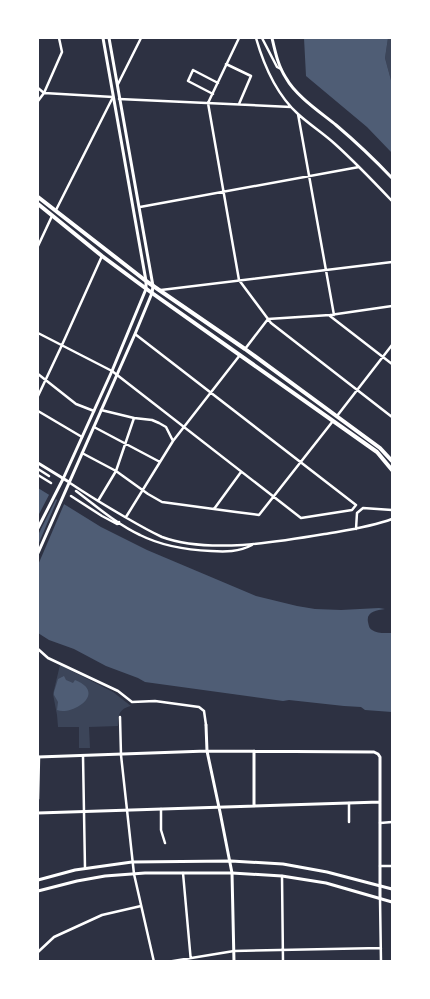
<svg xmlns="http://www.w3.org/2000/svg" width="430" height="999" font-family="Helvetica,sans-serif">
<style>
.green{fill:#3c4559}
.water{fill:#4f5d75}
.pier{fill:#2d3142}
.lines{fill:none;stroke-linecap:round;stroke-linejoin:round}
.minor{stroke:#fff;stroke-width:2.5}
.tertiary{stroke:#fff;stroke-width:3}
.secondary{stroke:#fff;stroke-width:3}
.trunk{stroke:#fff;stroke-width:4}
</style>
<rect width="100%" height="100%" fill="#2d3142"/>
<path class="green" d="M388,38H392V84L385,58Z
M60,665L113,692L131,706C119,709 118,715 118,726L89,727L90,748H79V727H58L57,715L53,694Z"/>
<path class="water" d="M304,38H388L385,58L392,84V153L367,127L306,76Z
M38,488L101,527L147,550L256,596L297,606L315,609L341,610L379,608L385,609C376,610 366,612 368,622C369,626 369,628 372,630C377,634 386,633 392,633V712L365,710L361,707L344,706L289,700L283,701L145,682L138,678L106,666L74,649L49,640L38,633Z
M64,676L66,680L73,683L75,680C108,693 72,716 57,710L58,702L54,695V692L58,679Z"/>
<path class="pier" d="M50,493L57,497L38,535V516Z
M58,498L65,502L38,565V545Z"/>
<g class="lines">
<path class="minor" d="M239,38L208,103L239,280L271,323L392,417
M256,38C264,66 276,94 298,114C310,125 323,133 335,144C355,162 374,182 392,201
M262,38L277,67L281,69
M226,64L251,76L239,104
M118,84L141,38
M38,88L44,93L62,52L59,38
M213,94L188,81L193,70L218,83
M119,99L291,107
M38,101L44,93L113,97L56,210
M298,114L334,315
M140,207L359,167
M38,246L52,216
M161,290L392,262
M330,316L392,364
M38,333L112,371L301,518L352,510L356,505L135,334
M245,349L268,319L330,315L392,306
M38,374L76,404L94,411
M38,396L62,345L102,256
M101,410L134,418L152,420L159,423L166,427L173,441
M38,411L82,437
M337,416L392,345
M94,427L160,462
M82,453L116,471L148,494L162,502L236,512L259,515L333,421
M38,469L49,476
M38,475L51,483
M70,483C88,495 106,506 125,517C137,524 149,531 162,537C208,554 278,542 325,534C348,530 371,527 392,519
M76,491C96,506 118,525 140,535C162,546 186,550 211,551C225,552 239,552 252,545
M71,496L102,516L117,524L119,522
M98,501L116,471L134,418
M214,509L241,472
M126,517L173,441L240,355
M356,529L357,513L363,508L392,510
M38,649L48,658L118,691L132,702L155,701L199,707L204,711L206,725
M120,717L121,755L134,874L154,962
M83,756L85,868
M38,799L39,757
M349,803V822
M161,809V830L165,843
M380,823L392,822
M380,866H392
M183,873L191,962
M282,876L283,962
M380,898L381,962
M38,952L54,937L102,915L141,906
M167,962L234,951L381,948"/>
<path class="tertiary" d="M272,38C275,51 278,66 286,78C296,96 320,112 336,125C356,142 375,160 392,178
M206,725L207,751L220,812L232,873L234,962
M38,757L207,751L374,752L378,754L380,757V898
M254,806V751
M38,813L380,802"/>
<path class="secondary" d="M38,463L69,482
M38,528L63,479L112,371L146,289V281L103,38
M38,553L135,334L152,293L153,286L109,38
M38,880L75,870L132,862L231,861L283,864L327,872L392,889
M38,891L77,881L105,876L145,873H232L282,876L326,883L392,902"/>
<path class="trunk" d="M38,197L146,281L245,349L380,448L392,461
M38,204L102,256L152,293L377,452L392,470"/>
</g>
<rect width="430" height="999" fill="none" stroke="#ffffff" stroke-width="78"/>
</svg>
